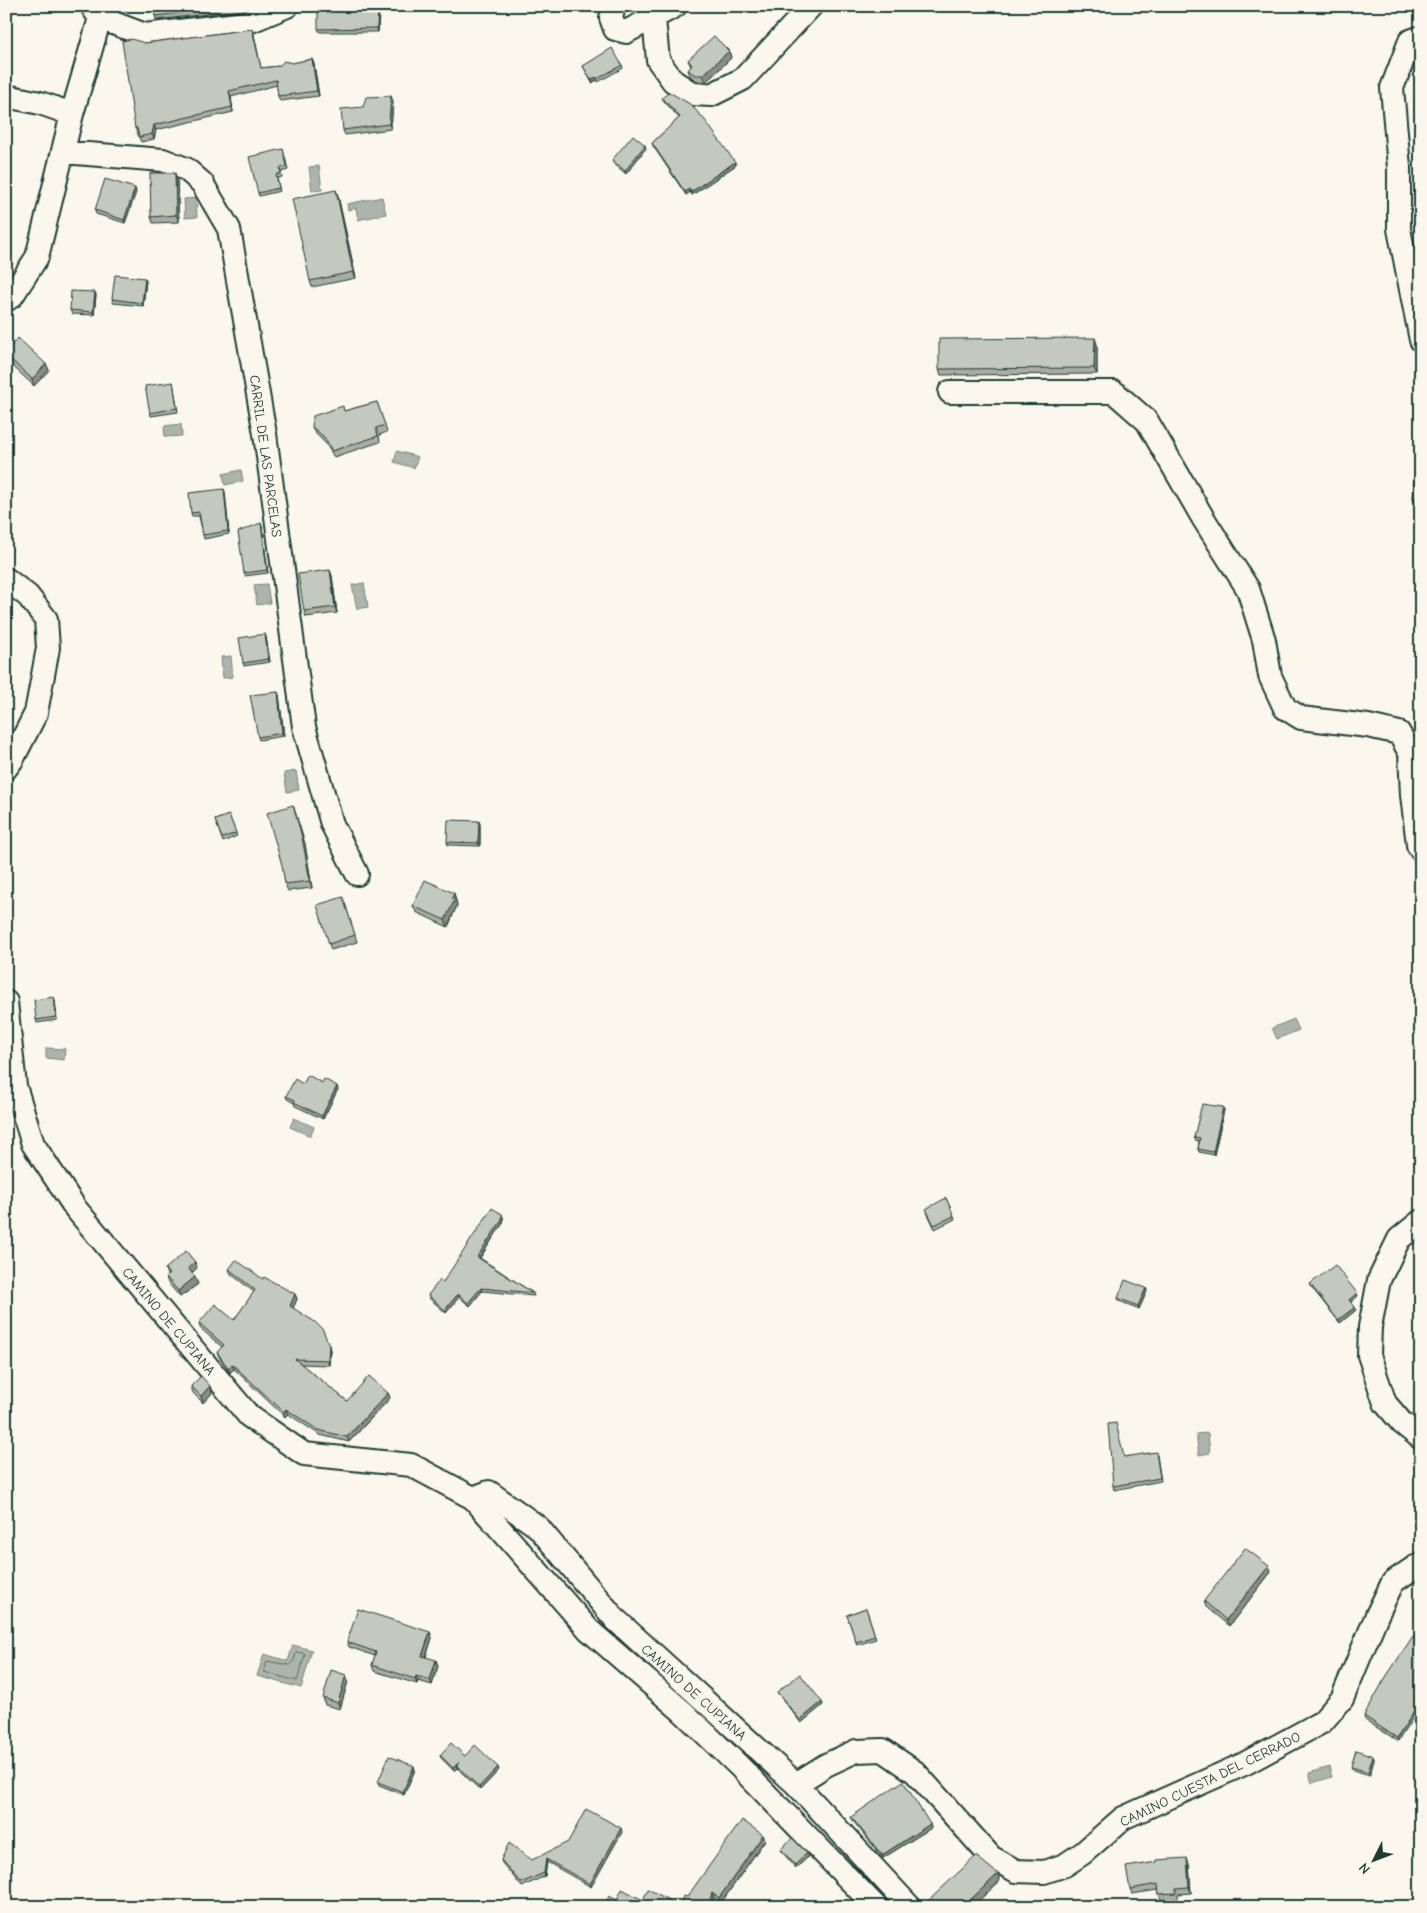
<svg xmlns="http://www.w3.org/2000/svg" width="1427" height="1913" font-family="'Comic Neue',sans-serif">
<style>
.water{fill:#adb4aa;stroke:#74847b}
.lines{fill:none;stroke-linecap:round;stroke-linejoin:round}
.shore{stroke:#586d63;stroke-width:1}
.minor-casing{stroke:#1f3d34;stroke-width:26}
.minor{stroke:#fbf7ec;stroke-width:22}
.wall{fill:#a9ada3;stroke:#1f3d34}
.shaded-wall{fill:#898d85;stroke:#1f3d34}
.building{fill:#c4c9be;stroke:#1f3d34}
.labels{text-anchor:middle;stroke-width:4;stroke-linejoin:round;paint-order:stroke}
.street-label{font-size:14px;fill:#1f3d34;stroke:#fbf7ec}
</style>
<rect width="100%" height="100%" fill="#fbf7ec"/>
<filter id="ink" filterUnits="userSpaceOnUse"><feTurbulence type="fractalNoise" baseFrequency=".02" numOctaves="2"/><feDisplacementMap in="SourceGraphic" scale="10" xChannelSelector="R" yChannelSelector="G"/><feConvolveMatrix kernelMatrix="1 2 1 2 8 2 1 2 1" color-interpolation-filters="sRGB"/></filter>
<g filter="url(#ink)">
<path class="water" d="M319,166L322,190L312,191L309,167Z
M382,197L386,214L358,220L356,208L348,210L347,204Z
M196,198L197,217L185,218L184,199Z
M181,424L182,436L165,437L164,426Z
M397,451L418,457L414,468L394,462Z
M241,470L243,481L225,485L223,474Z
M364,583L368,607L357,609L352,585Z
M267,584L270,603L257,605L254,585Z
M231,656L233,677L223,678L221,657Z
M296,771L299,790L287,792L284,773Z
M1294,1019L1299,1030L1277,1039L1272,1028Z
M46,1048L65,1049L64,1060L46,1058Z
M294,1118L314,1127L310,1136L290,1127Z
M1208,1433L1210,1453L1199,1455L1196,1434Z
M293,1645L312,1650L301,1688L257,1676L264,1654L288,1661Z
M1329,1767L1332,1777L1312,1783L1309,1773Z"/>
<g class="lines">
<path class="shore" d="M297,1652L303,1653L305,1655L297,1681L264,1672L267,1661L289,1665L293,1662Z"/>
<defs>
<path id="minor" d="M614,6L611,18L615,29L626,32L675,6
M93,8L100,18L145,35L246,23L287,6
M654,19L658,60L673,81L693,94L711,95L743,79L811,6
M1421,37L1410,41L1392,88L1399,167V229L1421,340
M6,96L40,103L72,114
M63,152L163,160L186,169L202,183L229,229L265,434L304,727L332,824L357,874
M6,300L12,296L37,257L72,114L100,18L109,6
M950,392H1114L1147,421L1203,518L1248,589L1264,640L1270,676L1285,708L1301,718L1368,726L1399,733L1410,753L1412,795L1418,845L1421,850
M6,579L28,596L46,619L48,648L36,713L12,760L6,768
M6,1002L15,1086L33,1144L76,1209L249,1416L304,1454L411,1465L473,1498L589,1630L683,1712L739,1766L876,1907
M1421,1221L1399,1239L1379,1280L1370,1327L1369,1355L1385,1403L1402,1423L1421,1438
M473,1498L489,1492L538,1527L615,1619L796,1784L910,1907
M796,1784L826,1765L856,1751L883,1750L915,1772L991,1857L1016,1871L1044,1872L1065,1865L1083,1853L1123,1818L1244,1764L1322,1722L1342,1699L1377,1615L1393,1582L1415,1567L1421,1565"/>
</defs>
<use href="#minor" class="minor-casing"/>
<use href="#minor" class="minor"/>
</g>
<path class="wall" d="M153,6H252L243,10L156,20Z
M347,8L378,9L379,12L378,32H320L318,29Z
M252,29L254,34L261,68L279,66L312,59L314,64L319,96L280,101L278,96L277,85L231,97L233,112L156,130L154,139L141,142L135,128L145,43Z
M729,51L731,58L706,82L697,81L690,76L688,70L691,67L688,60Z
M622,65L623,68L598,82L597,80L592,83L583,66Z
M662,98L736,165L692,195L690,192L686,195L653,146L652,143L679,118L664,101Z
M393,101L391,129L345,135L343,130L363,107Z
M646,148L626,174L613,163L612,160Z
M283,149L288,170L281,172L282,177L277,178L280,191L259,196L258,193Z
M177,180L179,222L153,223L151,217Z
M336,190L338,196L356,278L312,287L310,281Z
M136,192L125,223L96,214L95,210Z
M145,278L146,281L143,306L113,303L112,299Z
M95,292L96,295L94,315L72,314L70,310Z
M1097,344V374L941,375L939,369Z
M6,351L46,364L49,370L34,386L6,360Z
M173,382L178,412L151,416L150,413Z
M377,402L387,432L379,435L380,442L334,457L326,444L315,433L312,427L344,411Z
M1421,458V536H1419L1417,530L1415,504L1413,498Z
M224,489L225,492L229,534L204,539L199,516H192L191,513Z
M262,526L268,573L245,576L244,573Z
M330,570L332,576L337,613L306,617L304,611Z
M265,634L266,637L270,662L244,666L243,663Z
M278,692L279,695L284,736L259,740L258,737Z
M293,805L305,844L312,888L288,891L285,884Z
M229,815L237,836L223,842L215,820Z
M480,824V846L448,845L447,842Z
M343,897L357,942L331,950L329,944Z
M456,900V901L457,905L448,927L416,912L413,906Z
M54,997L55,1000L57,1020L37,1023L36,1020Z
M322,1083L338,1089L323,1119L295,1106L294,1103L287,1099L286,1096L303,1084Z
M1223,1107L1224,1110L1214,1155L1199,1152L1198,1149L1199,1141L1195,1140L1194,1137Z
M946,1198L955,1219L935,1229L927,1212Z
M503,1217V1223L480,1258L533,1293L534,1296L482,1291L470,1306L459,1297L446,1313L429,1298L428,1295L443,1282Z
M197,1268L192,1273L198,1284L180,1297L168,1283L166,1277L167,1275L165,1269Z
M229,1269L263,1279L295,1294L297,1299L293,1308L330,1350L329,1365L301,1364L347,1401L388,1393L390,1398L349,1442L320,1435L288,1414L285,1417L234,1369L230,1373L219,1357L217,1352L222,1347L200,1328L199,1323L234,1320L254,1292L231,1274Z
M1310,1284L1358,1296L1351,1302L1355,1307L1356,1310L1340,1323L1312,1288Z
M1146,1288L1147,1291L1139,1309L1119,1301L1118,1298Z
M191,1386L212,1393L203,1403L193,1393Z
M1157,1455L1161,1481L1114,1490L1113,1486L1125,1457Z
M1271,1572L1229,1626L1206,1607L1204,1601Z
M866,1608L876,1639L857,1645L847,1615Z
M430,1632L432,1638L426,1657L438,1666L432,1685L418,1681L417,1684L374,1671L372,1665L375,1656L349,1647L347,1642Z
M1421,1641L1398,1741L1365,1720L1364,1716Z
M348,1681L340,1709L325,1705L323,1698Z
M777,1692L822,1702L823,1705L801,1723L779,1695Z
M440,1755L465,1756L499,1770L480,1790L457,1768L454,1771L441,1758Z
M1373,1756L1374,1759L1370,1775L1353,1770L1351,1767Z
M414,1766L415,1770L404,1795L379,1785L378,1782Z
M851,1817L930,1824L931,1828L883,1858L853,1821Z
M622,1832L591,1887L547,1862L545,1876L522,1887L502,1863L501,1860H532Z
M763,1835L765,1840L721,1903L714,1898L711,1907H604L617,1900H643L680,1906L687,1897Z
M781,1849L807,1853L808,1857L796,1868L782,1852Z
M1189,1864L1191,1893L1178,1894V1899L1161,1900L1159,1894L1158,1890L1132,1894L1130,1889Z"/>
<path class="shaded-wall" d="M378,9L379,12L378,32L377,28Z
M729,51L731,58L706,82L703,75Z
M312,59L314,64L319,96L317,91Z
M596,77L597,80L592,83L591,80Z
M229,91L231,97L233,112L232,107Z
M391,96L393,101L391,129L389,124Z
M154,125L156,130L154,139L152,134Z
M645,145L646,148L626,174L625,171Z
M735,162L736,165L692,195L691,192Z
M175,173L177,180L179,222L176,215Z
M135,188L136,192L125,223L124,220Z
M689,189L690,192L686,195L685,192Z
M336,190L338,196L356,278L353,272Z
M7,197L9,203L6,226V201Z
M145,278L146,281L143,306L142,303Z
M95,292L96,295L94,315L93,312Z
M1095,338L1097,344V374L1094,368Z
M46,364L49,370L34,386L32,379Z
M224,489L225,492L229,534L228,531Z
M261,523L262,526L268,573L267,570Z
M330,570L332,576L337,613L335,607Z
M265,634L266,637L270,662L268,659Z
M278,692L279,695L284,736L282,733Z
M293,805L305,844L312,888L310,881Z
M479,821L480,824V846L478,843Z
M454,893L457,905L448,927L445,920L452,898Z
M54,997L55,1000L57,1020L56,1017Z
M337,1086L338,1089L323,1119L322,1116Z
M1223,1107L1224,1110L1214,1155L1213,1152Z
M502,1214L503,1217V1223L478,1260L477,1257Z
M195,1262L197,1268L190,1275L188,1268Z
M195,1277L198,1284L180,1297L178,1291Z
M481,1288L482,1291L470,1306L468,1303Z
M1146,1288L1147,1291L1139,1309L1138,1306Z
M1357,1293L1358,1296L1350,1303L1349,1300Z
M295,1294L297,1299L292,1311L290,1306Z
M458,1294L459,1297L446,1313L445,1310Z
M1355,1307L1356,1310L1340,1323L1338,1320Z
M329,1345L330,1350L329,1365L328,1360Z
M232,1364L234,1369L230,1373L228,1368Z
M210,1386L212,1393L203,1403L201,1396Z
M388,1393L390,1398L349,1442L347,1437Z
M286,1409L288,1414L285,1417L284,1412Z
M1269,1566L1271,1572L1229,1626L1226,1620Z
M430,1632L432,1638L424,1662L422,1656Z
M436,1660L438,1666L432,1685L430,1680Z
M346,1675L348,1681L340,1709L338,1703Z
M416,1676L418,1681L417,1684L415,1679Z
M1421,1701V1706L1398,1741L1397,1738Z
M822,1702L823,1705L801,1723L800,1720Z
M1373,1756L1374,1759L1370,1775L1368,1772Z
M459,1763L456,1765L457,1768L454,1771L453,1768Z
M414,1766L415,1770L404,1795L403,1792Z
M498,1767L499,1770L480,1790L479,1787Z
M930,1824L931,1828L883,1858L882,1855Z
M621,1828L622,1832L591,1887L590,1884Z
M763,1835L765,1840L721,1903L719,1898Z
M807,1853L808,1857L796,1868L795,1865Z
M1187,1858L1189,1864L1191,1893L1189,1887Z
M546,1859L547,1862L545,1876L544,1873Z
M998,1874L1000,1881L972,1907L969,1901Z
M712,1893L714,1898L711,1907H708Z"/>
<path class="building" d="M153,6H236L155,16Z
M318,6H346V8L378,9L377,28L318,29Z
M252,29L261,68L279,66L284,61L292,63L312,59L317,91L278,96L276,80L229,91L232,107L154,125L152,134L139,137L137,128H135L122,41L131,39L145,43Z
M714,36L729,51L703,75H695L688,70L692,65L688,60Z
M612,48L622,65L597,79L596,77L591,80L583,66Z
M669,92L690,104L704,119L735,162L691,192L689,189L685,192L652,143L680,117L662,98Z
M391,96L389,124L343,130L341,109L363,107L366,97Z
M633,135L645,145L625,171L612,160Z
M283,149L287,166L280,168L281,173L276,175L279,188L258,193L249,157Z
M150,173H175L176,215L151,217Z
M105,179L135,188L124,220L95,210Z
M336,190L353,272L310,281L292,199Z
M115,275L145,278L142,303L112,299Z
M71,291L95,292L93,312L70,310Z
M18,338L46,364L32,379L6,355V351Z
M1095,338L1094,368L939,369V339Z
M173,382L177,408L150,413L145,386Z
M377,402L385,425L376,428L378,436L332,451L324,437L312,427L313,416L343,406L344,411Z
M1418,458H1421V530H1417L1415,498H1413L1414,477H1418Z
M224,489L228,531L203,535L199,512L191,513L189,493Z
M261,523L267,570L244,573L238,532Z
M330,570L335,607L304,611L298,574Z
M265,634L268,659L243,663L239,638Z
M278,692L282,733L258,737L250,695Z
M293,805L302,837L310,881L285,884L282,865L267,813Z
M229,815L236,833L222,838L215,820Z
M448,820L479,821L478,843L447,842Z
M425,880L454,893L452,898L455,899L445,920L413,906Z
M343,897L355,935L329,944L317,905Z
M54,997L56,1017L36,1020L34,1000Z
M308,1075L322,1083L324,1079L337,1086L322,1116L294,1102L295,1100L286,1096L295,1079L303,1084Z
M1202,1104L1223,1107L1213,1152L1198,1149L1200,1138L1194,1137Z
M946,1198L954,1216L934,1225L926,1209Z
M492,1208L502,1214V1220L477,1257L533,1293L481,1288L468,1303L458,1294L445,1310L428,1295L440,1280L443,1282Z
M186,1251L195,1262L188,1268L195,1277L178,1291L166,1277L169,1274L165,1269Z
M236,1260L263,1279L264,1277L295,1294L290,1306L315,1322L323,1330L329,1345L328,1360L295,1359L347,1401L369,1376L388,1393L347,1437L318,1430L286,1409L284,1412L232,1364L228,1368L217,1352L224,1345L199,1323L215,1304L234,1320L255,1290L229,1269Z
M1335,1265L1357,1293L1349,1300L1355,1307L1338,1320L1310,1284Z
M1125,1280L1146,1288L1138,1306L1118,1298Z
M201,1376L210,1386L201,1396L191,1386Z
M1116,1423L1124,1457L1156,1452L1160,1478L1113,1486L1108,1424Z
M1245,1548L1269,1566L1226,1620L1204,1601Z
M866,1608L875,1636L856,1642L847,1615Z
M358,1609L430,1632L422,1656L436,1660L430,1680L416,1676L415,1679L372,1665L376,1652L347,1642Z
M1413,1636L1421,1641V1701L1397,1738L1364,1716L1384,1680Z
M331,1670L346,1675L338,1703L323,1698Z
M800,1674L822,1702L800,1720L777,1692Z
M451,1743L465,1756L475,1745L498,1767L479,1787L456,1765L459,1763L453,1768L440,1755Z
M1356,1750L1373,1756L1368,1772L1351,1767Z
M389,1756L414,1766L403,1792L378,1782Z
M903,1781L930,1824L882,1855L851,1817Z
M586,1809L621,1828L590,1884L546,1859L544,1873L521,1883L501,1860L509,1843L532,1860L568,1842Z
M742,1820L763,1835L719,1898L712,1893L708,1907H604L609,1896L617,1900L622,1889L643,1900L648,1889L680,1906L683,1896L687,1897Z
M792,1838L807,1853L795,1865L781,1849Z
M976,1856L998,1874L969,1901L975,1907H927L925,1904Z
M1187,1858L1189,1887L1176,1888V1893L1159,1894L1158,1884L1130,1889L1126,1867L1157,1862L1156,1860Z"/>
</g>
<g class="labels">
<g class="street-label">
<text transform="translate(266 456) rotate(82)" y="5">CARRIL DE LAS PARCELAS</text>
<text transform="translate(169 1321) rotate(50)" y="5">CAMINO DE CUPIANA</text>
<text transform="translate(694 1692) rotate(42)" y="5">CAMINO DE CUPIANA</text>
<text transform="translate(1210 1779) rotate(-26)" y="5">CAMINO CUESTA DEL CERRADO</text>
</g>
</g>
<rect width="1427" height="1913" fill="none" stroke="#fbf7ec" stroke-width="25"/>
<rect x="12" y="12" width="1402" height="1888" fill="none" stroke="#1f3d34" stroke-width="2" filter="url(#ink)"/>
<g transform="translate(1374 1860) rotate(228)" stroke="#fbf7ec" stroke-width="4" paint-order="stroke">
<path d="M0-4L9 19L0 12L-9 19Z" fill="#1f3d34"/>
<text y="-8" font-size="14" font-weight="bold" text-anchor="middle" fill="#1f3d34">N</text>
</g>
</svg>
